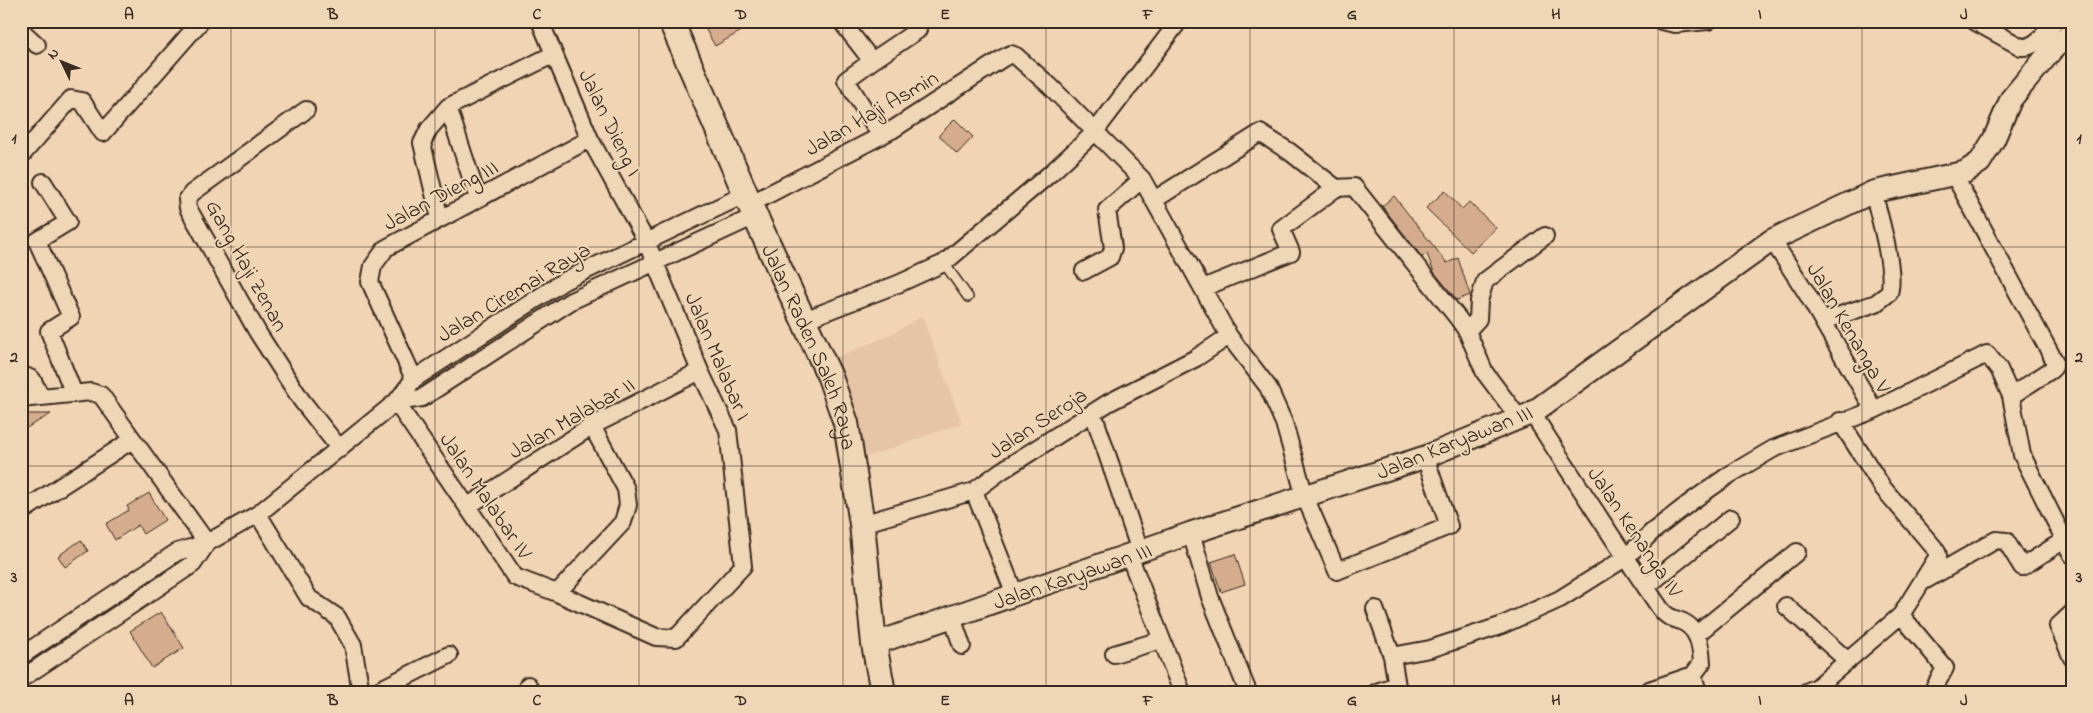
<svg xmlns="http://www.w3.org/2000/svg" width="2093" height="713" font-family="'Indie Flower',sans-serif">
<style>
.built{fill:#e6c5a6}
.building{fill:#d5ad8e;stroke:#3b2a1e}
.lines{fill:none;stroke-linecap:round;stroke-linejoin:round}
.service-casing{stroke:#3b2a1e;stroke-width:12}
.minor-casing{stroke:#3b2a1e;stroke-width:20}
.tertiary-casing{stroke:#3b2a1e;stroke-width:25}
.secondary-casing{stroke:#3b2a1e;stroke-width:28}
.service{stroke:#efd6b7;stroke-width:9}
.minor{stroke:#efd6b7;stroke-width:16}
.tertiary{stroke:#efd6b7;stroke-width:21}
.secondary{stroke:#efd6b7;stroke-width:24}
.grid{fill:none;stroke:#3b2a1e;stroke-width:1;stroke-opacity:0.55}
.labels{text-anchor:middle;stroke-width:4;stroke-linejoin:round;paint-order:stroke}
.street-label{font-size:22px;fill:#3b2a1e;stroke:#efd6b7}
.neatline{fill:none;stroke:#3b2a1e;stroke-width:2}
.grid-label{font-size:16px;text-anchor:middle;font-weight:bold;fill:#3b2a1e}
</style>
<rect width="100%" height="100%" fill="#f1d4b4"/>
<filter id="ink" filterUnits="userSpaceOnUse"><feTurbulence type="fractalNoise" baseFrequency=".02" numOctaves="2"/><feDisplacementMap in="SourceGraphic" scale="10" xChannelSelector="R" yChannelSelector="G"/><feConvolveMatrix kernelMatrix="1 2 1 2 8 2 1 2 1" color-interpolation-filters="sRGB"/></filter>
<g filter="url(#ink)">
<path class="built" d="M922,316L962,423L867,457L837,357L890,335Z"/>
<path class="building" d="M701,21H759L715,46Z
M955,119L973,137L957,154L939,135Z
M1445,191L1462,209L1469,202L1496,228L1471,252L1426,208Z
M1394,196L1447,263L1458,258L1470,295L1457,300L1434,272L1427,254L1422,257L1382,206Z
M21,414H51L21,431Z
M149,493L165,520L143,534L138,525L115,540L106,524L129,510L127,506Z
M81,540L88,551L65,567L58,556Z
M1235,554L1245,584L1221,592L1211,562Z
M161,612L184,648L152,668L130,631Z"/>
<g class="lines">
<defs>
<path id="service" d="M944,263L968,297"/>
<path id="minor" d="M841,21L872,61L846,80L881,136
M1661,21L1675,24L1708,21
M1974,21L2021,47C2037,48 2045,32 2055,21
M21,30L37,45
M872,61L918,30
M448,107L478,199
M306,110L192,193L187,200L188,208L258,333L302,401L340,449
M21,156L71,99L82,101L103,133L201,21
M1954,175L2054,360V367L2051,370L2011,396
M43,182L68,222L37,241L71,317L49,331L74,394
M1154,200L1260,133L1290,152L1336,188L1354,187L1457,317L1467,331L1485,373L1519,418
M750,204L892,130L1003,58L1011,54L1016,56L1050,86L1142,179L1229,336L1268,387L1284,423L1305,497L1337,571L1449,526L1425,457
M440,219L422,143L429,129L448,107L554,54
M1772,240L1806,292L1874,410
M1084,271L1110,257L1113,248L1107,210L1142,179
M1203,288L1291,252L1281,229L1336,188
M804,320L898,284L944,263L1052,172L1094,133L1179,21
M1823,321L1876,303L1889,293C1896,272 1879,214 1873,192
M1467,331L1478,319L1479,301L1485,281L1545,236
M21,374L32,379L41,397
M414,379L370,282L373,266L386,248L590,139
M21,399L91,392L101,395L207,543
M396,402L515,577L557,593L656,637L676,638L743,566L728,430L700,371L646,241L590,139L540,21
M396,402L422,398L571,301L755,216
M1093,413L1140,551
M1532,413C1574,479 1616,544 1660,608C1666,616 1669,617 1678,620C1698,626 1701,645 1702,663L1693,675L1698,692
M974,491L1015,595
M468,506L592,426L700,371
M21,512L132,440
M258,514L309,598L337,617L353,645L361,692
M862,524L974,491L1001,471L1108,403L1196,358L1229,336
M1191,533L1210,597L1248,692
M1129,555L1182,692
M1924,581L1996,540L2006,541L2022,567L2072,535
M1646,587L1731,518
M557,593L623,522L628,505L626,489L592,426
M1786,606L1848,661
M1375,609L1392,656L1398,692
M2072,613L2058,626L2072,658
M1901,615L1945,668L1932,692
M952,617L962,646
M1697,634L1797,552
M1114,654L1161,640
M21,656L177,552L207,543L258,514L396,402L414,379L564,281L746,194
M1392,656L1430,649L1500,626L1560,599L1625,558L1652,532L1692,501L1729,475L1773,449L1874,410L1987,354L1999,369L2011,396L2022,455L2072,555
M21,679L193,564L207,543
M528,685L531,692
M1649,690L1693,675
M375,692L449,655
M1377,692L1396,685
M1806,692L1817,687L1901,615L1938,556L1937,551L1883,488L1840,421"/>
<path id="tertiary" d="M874,644L1191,533L1425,457L1532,413L1772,240L1873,192L1965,172L1980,162L1994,139L2011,99L2051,51L2072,31"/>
<g id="secondary">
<path id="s1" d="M671,21L755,216L830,377L846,423L862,524L874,644L883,692"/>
</g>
</defs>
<use href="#service" class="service-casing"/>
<use href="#minor" class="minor-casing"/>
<use href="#tertiary" class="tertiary-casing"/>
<use href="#secondary" class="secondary-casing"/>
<use href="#service" class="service"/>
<use href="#minor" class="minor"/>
<use href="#tertiary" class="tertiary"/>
<use href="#secondary" class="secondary"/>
</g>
</g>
<path class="grid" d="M231,21V692M435,21V692M639,21V692M843,21V692M1046,21V692M1250,21V692M1454,21V692M1658,21V692M1862,21V692M21,247H2072M21,466H2072"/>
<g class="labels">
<g class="street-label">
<text transform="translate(871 112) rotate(-30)" y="8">Jalan Haji Asmin</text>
<text transform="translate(611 122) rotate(64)" y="8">Jalan Dieng I</text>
<text transform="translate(440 194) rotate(-28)" y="8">Jalan Dieng III</text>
<text transform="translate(248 265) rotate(61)" y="8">Gang Haji Zenan</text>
<text transform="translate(513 291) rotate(-31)" y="8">Jalan Ciremai Raya</text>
<text transform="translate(1850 327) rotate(60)" y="8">Jalan Kenanga V</text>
<text dy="8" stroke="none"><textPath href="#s1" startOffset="355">Jalan Raden Saleh Raya</textPath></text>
<text transform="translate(719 356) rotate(67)" y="8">Jalan Malabar I</text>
<text transform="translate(571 417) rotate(-30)" y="8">Jalan Malabar II</text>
<text transform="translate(1037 422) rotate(-33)" y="8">Jalan Seroja</text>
<text transform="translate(1454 441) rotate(-22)" y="8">Jalan Karyawan III</text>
<text transform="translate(487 495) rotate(56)" y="8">Jalan Malabar IV</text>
<text transform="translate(1636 531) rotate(56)" y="8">Jalan Kenanga IV</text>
<text transform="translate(1072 575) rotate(-19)" y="8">Jalan Karyawan III</text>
</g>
</g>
<rect width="2093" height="713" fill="none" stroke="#efd6b7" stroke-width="55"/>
<g transform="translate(62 62) rotate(313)" stroke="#efd6b7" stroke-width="4" paint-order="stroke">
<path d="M0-4L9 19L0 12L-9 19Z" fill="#3b2a1e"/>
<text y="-8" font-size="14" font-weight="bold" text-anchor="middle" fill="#3b2a1e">N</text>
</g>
<rect x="28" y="28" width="2038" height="658" class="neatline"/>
<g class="grid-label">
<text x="129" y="19">A</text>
<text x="333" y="19">B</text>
<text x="537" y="19">C</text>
<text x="741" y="19">D</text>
<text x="945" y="19">E</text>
<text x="1148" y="19">F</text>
<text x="1352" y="19">G</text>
<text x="1556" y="19">H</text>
<text x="1760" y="19">I</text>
<text x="1964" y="19">J</text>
<text x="14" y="143">1</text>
<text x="2079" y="143">1</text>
<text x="14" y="362">2</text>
<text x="2079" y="362">2</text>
<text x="14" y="582">3</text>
<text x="2079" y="582">3</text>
<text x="129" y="705">A</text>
<text x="333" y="705">B</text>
<text x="537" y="705">C</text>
<text x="741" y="705">D</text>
<text x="945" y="705">E</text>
<text x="1148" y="705">F</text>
<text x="1352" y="705">G</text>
<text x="1556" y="705">H</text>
<text x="1760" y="705">I</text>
<text x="1964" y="705">J</text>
</g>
</svg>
